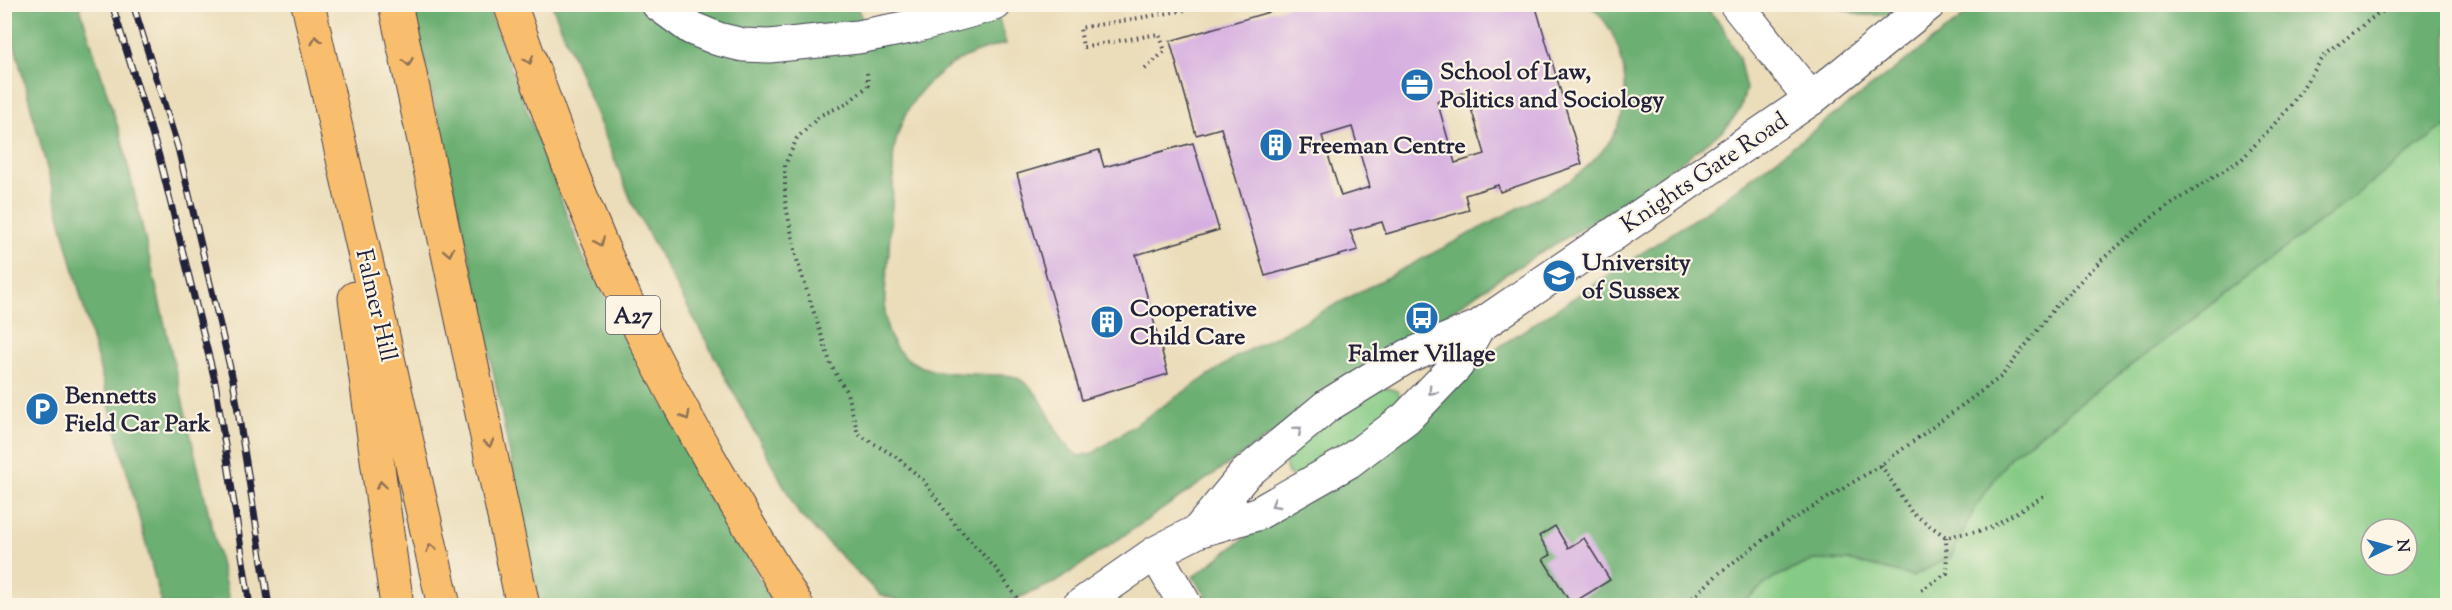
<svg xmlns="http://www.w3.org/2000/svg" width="2452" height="610" font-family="'Sorts Mill Goudy',serif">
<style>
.green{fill:#86cb85;stroke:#547660;stroke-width:1.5;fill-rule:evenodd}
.forest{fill:#6caf72;stroke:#476856;stroke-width:1.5}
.building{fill:#d6afe0;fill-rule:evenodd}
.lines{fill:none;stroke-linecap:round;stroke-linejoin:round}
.minor-casing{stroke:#403e4e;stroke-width:35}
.highway-casing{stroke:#403e4e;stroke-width:35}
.path{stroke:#403e4e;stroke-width:4;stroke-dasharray:1.5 4.5;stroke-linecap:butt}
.minor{stroke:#fff;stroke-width:33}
.highway{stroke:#f9be6d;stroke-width:33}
.rail-casing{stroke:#22223b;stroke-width:7}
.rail{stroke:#fcf5e5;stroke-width:4.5;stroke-dasharray:14;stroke-linecap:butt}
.oneway{stroke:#8e7054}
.oneway2{stroke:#9c9ca7}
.labels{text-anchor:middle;stroke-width:4.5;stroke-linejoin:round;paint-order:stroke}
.shield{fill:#fcf5e5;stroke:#63616e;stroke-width:1.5}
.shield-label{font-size:22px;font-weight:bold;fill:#22223b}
.poi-label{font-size:24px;font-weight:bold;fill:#22223b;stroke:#fcf5e5;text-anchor:start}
.street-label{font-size:24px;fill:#22223b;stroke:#fcf5e5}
</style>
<rect width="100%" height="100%" fill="#fcf5e5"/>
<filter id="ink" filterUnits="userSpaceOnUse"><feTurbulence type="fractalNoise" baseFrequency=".0167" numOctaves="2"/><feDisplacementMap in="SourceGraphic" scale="12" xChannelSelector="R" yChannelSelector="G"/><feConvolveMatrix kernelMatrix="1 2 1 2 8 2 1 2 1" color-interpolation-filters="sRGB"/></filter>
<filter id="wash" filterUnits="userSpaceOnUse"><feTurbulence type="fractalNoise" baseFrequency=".008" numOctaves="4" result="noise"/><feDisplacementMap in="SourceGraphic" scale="24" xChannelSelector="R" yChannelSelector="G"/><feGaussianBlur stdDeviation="1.35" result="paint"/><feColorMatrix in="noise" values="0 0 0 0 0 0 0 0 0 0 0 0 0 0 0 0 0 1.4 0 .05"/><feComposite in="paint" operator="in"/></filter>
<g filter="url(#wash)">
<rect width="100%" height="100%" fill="#ebddba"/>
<path class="green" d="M2447,125V605L1738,606L1773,578L1814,560L1851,561L1912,576L1950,558L1976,506L2010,457ZM2371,529H2407V565H2371Z
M1388,388L1397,391L1402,401L1401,411L1295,478L1288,473L1285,463L1288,451L1378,389Z"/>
<path class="forest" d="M4,5H79L122,140L230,605H162Z
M412,5H487L583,257L774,605H540L477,291Z
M552,5H856L863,21L999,19L1006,44C949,55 904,91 894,151C892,163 894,176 893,188C892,209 890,230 889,251C887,280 877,324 897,349C921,378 958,372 993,375C1000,375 1009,374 1015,377C1050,392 1049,437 1079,456L1093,453L1236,357L1568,182C1589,167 1613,144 1621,119C1632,81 1620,29 1589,5H1704L1722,26L1739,58L1746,89L1740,110L1724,130L1635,196L1506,274L1056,582L1002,605H911L879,594L799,514L633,205Z
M1830,5H1909L1897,15H1860Z
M1979,5H2447V125L2010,457L1976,506L1950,558L1912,576L1851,561L1814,560L1773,578L1738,606L1213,605L1193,577L1500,346L1714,206Z"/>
<g id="blocks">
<path class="building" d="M1296,4H1535L1582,164L1500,192L1498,185L1465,195L1469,210L1386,234L1382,222L1350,231L1358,250L1265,276L1221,128L1196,135L1170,41ZM1466,92L1485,154L1455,163L1437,101ZM1352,127L1370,187L1341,196L1322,136Z
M1193,143L1219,230L1136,255L1168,374L1082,400L1017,174L1099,150L1104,167Z
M1555,526L1568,548L1584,538L1610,580L1571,604L1543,559L1551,555L1539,536Z"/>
</g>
</g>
<g filter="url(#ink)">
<use href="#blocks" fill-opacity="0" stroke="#403e4e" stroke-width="1.5"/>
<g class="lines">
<defs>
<path id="minor" d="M658,4L691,28L718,39L743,45L769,46L858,37L915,26L995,4
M1736,4L1811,99
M1198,531L1245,474L1327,406L1408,356L1478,327L1811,99L1929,4
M1155,553L1186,606
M1079,606L1155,553L1198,531L1257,514L1348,462L1406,418L1457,365L1478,327"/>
<path id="highway" d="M308,4L444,606
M395,4L523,606
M510,4C547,109 584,213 632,313C681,414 739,510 797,606
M355,298L397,606"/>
</defs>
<use href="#minor" class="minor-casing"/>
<use href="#highway" class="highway-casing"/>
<path class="path" d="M1145,69L1165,51L1159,34L1083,47L1080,28L1221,4
M867,73L868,86L846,104L821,115L797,138L785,165V201L797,260L831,365L847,393L858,434L898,458L923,480L954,523L997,570L1023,606
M1881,465L1912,513L1946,537L1988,529L2047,494
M1921,590L1947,573L1946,537
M1684,606L1718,574L1779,528L1881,465L2002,376L2056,306L2099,262L2156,214L2242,159L2289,108L2324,56L2377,14L2401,4"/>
<use href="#minor" class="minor"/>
<use href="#highway" class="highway"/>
<defs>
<path id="rail" d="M112,4L159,156L215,381L250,606
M133,4L178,148L233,380L269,606"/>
</defs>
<use href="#rail" class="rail-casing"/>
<use href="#rail" class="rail"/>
</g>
<defs><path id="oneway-chevron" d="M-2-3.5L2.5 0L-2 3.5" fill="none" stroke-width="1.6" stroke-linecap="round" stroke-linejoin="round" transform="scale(1.5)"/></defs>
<g class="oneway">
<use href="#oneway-chevron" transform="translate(316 40) rotate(-104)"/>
<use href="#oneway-chevron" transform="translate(529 60) rotate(71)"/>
<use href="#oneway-chevron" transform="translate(408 62) rotate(78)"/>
<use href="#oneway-chevron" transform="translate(600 242) rotate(67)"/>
<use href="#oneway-chevron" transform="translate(449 252) rotate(78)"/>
<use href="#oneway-chevron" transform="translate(686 416) rotate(62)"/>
<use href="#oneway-chevron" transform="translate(489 443) rotate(79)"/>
<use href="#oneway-chevron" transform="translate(381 485) rotate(-98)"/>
<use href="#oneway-chevron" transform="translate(431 548) rotate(-103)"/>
</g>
<g class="oneway2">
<use href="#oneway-chevron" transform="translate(1432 391) rotate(133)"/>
<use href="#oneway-chevron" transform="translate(1298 430) rotate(-40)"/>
<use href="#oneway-chevron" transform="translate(1275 504) rotate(150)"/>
</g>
</g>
<defs>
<symbol id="office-disc" viewBox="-11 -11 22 22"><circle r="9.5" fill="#1f6fb2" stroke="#fcf5e5"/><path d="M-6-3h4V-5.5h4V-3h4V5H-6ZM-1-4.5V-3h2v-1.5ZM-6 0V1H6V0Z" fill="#fff"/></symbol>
<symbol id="building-disc" viewBox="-11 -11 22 22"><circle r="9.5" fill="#1f6fb2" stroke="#fcf5e5"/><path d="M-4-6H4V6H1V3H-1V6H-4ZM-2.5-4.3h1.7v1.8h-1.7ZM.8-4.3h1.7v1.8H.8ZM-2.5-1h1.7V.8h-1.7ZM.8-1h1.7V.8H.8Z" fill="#fff"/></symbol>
<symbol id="university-disc" viewBox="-11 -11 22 22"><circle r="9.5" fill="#1f6fb2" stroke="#fcf5e5"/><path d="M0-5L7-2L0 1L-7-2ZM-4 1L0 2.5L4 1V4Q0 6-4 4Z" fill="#fff"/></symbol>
<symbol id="bus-disc" viewBox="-11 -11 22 22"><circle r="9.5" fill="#1f6fb2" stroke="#fcf5e5"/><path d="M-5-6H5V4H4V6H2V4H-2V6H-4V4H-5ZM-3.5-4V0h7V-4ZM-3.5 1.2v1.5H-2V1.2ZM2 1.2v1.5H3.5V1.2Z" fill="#fff"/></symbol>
<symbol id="parking-disc" viewBox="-11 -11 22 22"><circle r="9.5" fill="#1f6fb2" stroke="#fcf5e5"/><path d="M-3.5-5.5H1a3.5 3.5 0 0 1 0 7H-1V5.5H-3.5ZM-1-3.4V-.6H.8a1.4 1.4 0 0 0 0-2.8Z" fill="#fff"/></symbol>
</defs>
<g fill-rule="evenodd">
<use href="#office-disc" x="1398" y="66" width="38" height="38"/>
<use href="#building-disc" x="1257" y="126" width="38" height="38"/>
<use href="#university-disc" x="1540" y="257" width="38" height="38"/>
<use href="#bus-disc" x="1403" y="299" width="38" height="38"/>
<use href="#building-disc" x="1088" y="303" width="38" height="38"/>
<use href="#parking-disc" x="23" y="390" width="38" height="38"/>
</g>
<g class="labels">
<rect class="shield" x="606" y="296" width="54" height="38" rx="4.5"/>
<g class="shield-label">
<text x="633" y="323">A27</text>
</g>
<g class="poi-label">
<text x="1440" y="79">School of Law,<tspan x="1440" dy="28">Politics and Sociology</tspan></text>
<text x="1299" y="153">Freeman Centre</text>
<text x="1582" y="270">University<tspan x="1582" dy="28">of Sussex</tspan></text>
<text x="1130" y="316">Cooperative<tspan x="1130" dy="28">Child Care</tspan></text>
<text x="1422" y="361" text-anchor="middle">Falmer Village</text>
<text x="65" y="403">Bennetts<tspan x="65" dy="28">Field Car Park</tspan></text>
</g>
<g class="street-label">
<text transform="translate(1704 172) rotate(-34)" y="8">Knights Gate Road</text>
<text transform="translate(377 305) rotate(77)" y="8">Falmer Hill</text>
</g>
</g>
<rect width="2452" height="610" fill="none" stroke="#fcf5e5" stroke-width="24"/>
<g transform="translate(2389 547) rotate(85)"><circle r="28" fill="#fcf5e5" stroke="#a5a1a1" stroke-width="1.5"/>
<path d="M0-4.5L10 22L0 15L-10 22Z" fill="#1f6fb2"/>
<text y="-9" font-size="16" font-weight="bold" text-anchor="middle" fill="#22223b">N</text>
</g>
</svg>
